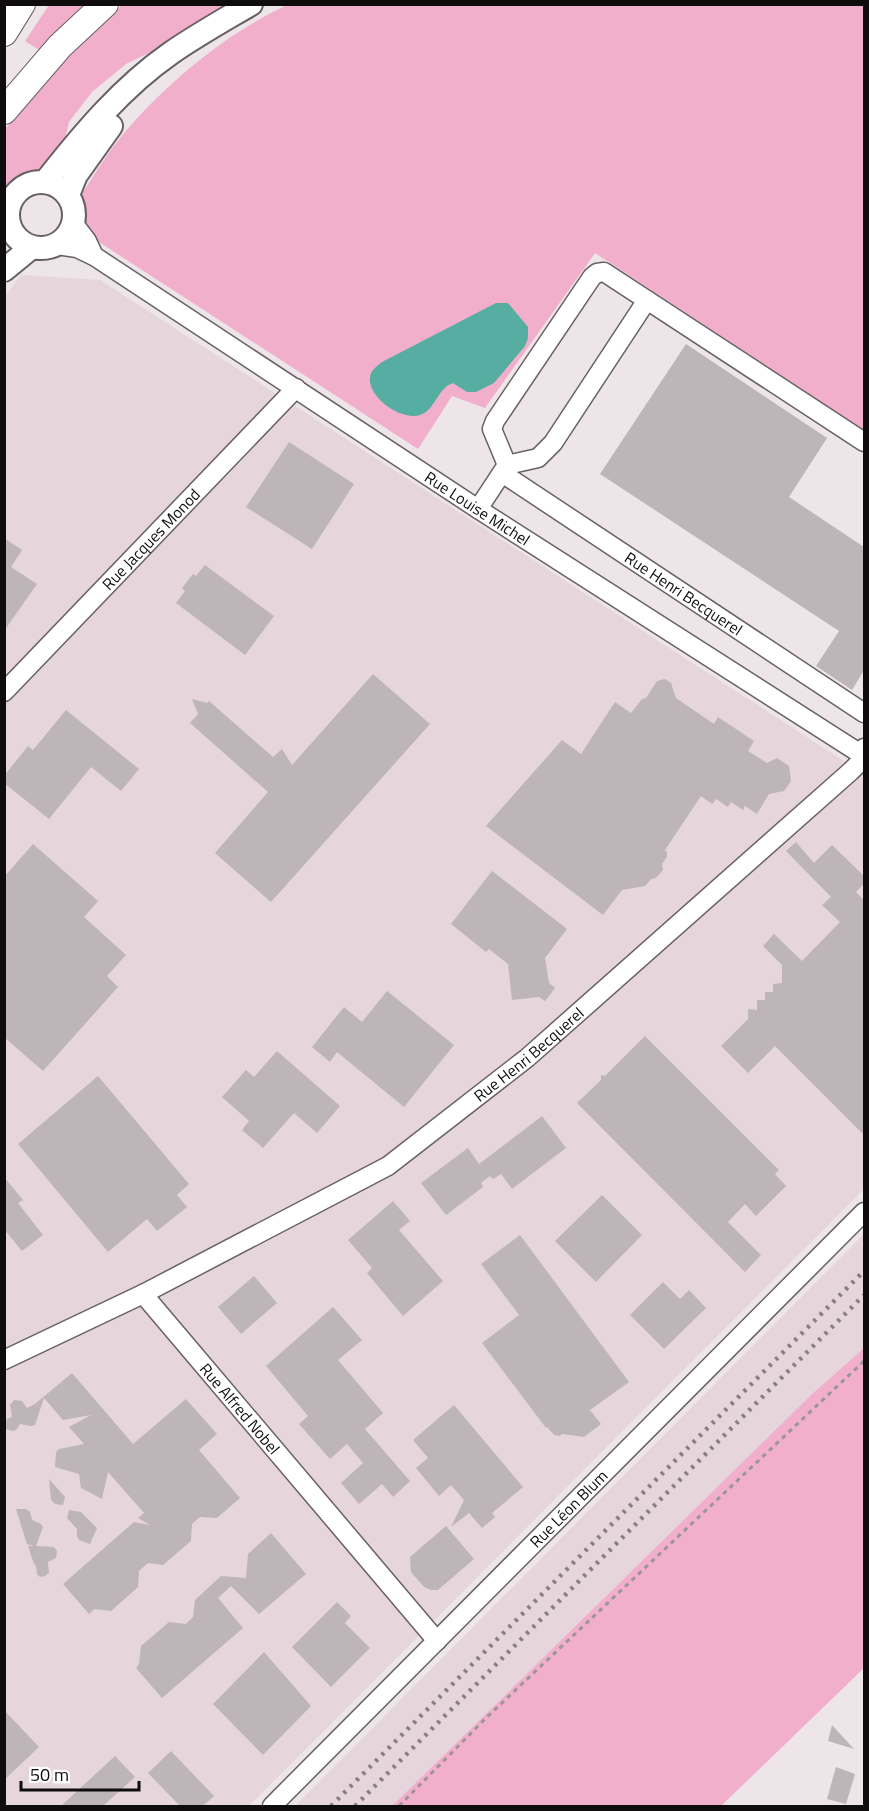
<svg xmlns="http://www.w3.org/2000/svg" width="869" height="1811" font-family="'Titillium Web',sans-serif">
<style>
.built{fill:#e6d6dc}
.green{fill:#f1afcc}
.water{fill:#56ada1}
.building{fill:#bdb5b8}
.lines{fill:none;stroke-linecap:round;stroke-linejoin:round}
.minor-casing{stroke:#686164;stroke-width:21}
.major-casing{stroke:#686164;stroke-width:26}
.highway-casing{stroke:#686164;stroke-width:28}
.path{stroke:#9b9597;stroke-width:3;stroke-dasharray:4.5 4.5;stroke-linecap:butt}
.minor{stroke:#fff;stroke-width:18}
.major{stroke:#fff;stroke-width:22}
.highway{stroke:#fff;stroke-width:26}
.rail{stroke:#868083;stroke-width:4.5;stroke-dasharray:3 6;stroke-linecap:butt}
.labels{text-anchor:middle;stroke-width:5;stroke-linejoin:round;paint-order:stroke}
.street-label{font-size:16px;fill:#0f0c0d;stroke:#fff}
</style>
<rect width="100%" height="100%" fill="#ede5e8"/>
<path class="built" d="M21,275L100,280L864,774V1189L249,1806H5L4,298Z
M864,1234V1348L812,1394L392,1806H295Z"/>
<path class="green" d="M49,5H94L42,52L25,41Z
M122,5H227L171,42L126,64L92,92L69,122L63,147L40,171L16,180L5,195V129L58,65Z
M287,5H864V430L595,253L485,408L452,396L418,449L99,242L84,223L80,197C94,175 108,152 125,132C168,82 227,33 287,5Z
M864,1348V1668L721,1806H392L812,1394Z"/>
<path class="water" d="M496,303H508L528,327V338L525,346L494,383L476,392H467L453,383C437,388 436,410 420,415C401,421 367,397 370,377C371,370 377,366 382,362Z"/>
<path class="building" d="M686,344L827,438L789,497L864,547V670L852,690L816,666L839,631L600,474Z
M289,442L354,484L312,549L246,507Z
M4,538L22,550L11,567L37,584L4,631Z
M205,565L274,616L245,655L176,603L185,591L182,588L193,574L196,576Z
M373,674L430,724L271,902L215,853L268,792L190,723L198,714L192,699L207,703L209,701L273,757L282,749L292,765Z
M665,679L671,683L676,698L714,724L718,717L754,741L748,751L767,763L777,758L789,766L791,781L784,791L769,794L757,814L745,806L743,810L731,802L728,807L716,799L712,804L701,796L665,850L667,852V857L662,864L663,870L656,878L651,879L645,886L622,890L603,915L486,826L562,740L581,754L615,702L631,713L642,699L646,698L657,681Z
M66,710L139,769L121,791L91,767L49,819L4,783V776L28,746L33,750Z
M796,842L814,863L832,845L864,876V884L856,892L864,900V1135L775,1046L748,1073L721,1046L748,1019V1009L757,1010V1000H765V992H773V984L782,983V965L763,946L774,934L802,961L840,922L822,905L831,897L786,851Z
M33,844L98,901L84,917L126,955L107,976L118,987L43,1071L4,1037V877Z
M492,871L567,929L545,958L549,983L555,988L545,1001L539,997L512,1000L508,964L489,949L486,952L451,924Z
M387,991L454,1045L404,1107L337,1052L330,1062L312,1047L344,1007L362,1022Z
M645,1036L779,1170L775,1174L786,1186L756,1216L745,1204L728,1222L761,1255L745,1272L577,1103L601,1080V1075L605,1076Z
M277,1051L340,1106L317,1133L294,1113L263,1148L242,1130L249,1121L222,1097L246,1070L254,1077Z
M98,1076L189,1184L177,1195L187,1207L157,1231L147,1219L108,1252L18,1144Z
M542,1116L566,1148L512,1189L501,1174L493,1179L490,1176L481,1183L483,1187L446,1215L421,1183L468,1148L479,1164Z
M4,1177L23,1200L18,1203L43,1235L22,1251L4,1229Z
M602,1195L642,1235L596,1282L555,1241Z
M393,1201L410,1221L399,1230L443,1281L403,1316L367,1273L372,1268L348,1240Z
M520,1235L629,1382L590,1410L601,1424L584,1437L562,1434L560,1436L554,1435L547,1427L546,1428L482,1343L519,1315L481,1264Z
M254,1276L277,1303L241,1334L218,1307Z
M663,1282L680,1299L689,1290L706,1308L664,1349L630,1315Z
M333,1307L362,1340L338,1360L383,1413L365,1429L410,1481L393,1497L382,1484L359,1504L341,1483L363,1463L347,1444L330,1459L299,1424L308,1416L266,1366Z
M72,1373L133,1444L186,1399L217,1434L199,1450L240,1498L217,1518L200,1517L192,1524L191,1541L163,1565L148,1563L139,1571L138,1587L111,1611L94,1609L89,1614L63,1584L134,1522L150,1525L138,1518L144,1513L108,1472L102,1499L81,1488L79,1474L55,1467L56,1452L59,1449L84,1444L69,1427L91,1415L63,1420L44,1398L35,1425L31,1426L20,1424L16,1430L12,1431L4,1428L7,1419L12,1417L10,1405L14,1400L22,1401L27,1408L35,1404Z
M454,1405L523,1487L492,1513L495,1517L482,1528L469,1513L451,1527L464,1500L451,1485L439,1496L416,1468L428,1458L413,1440Z
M49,1479L65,1497L63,1505L55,1504L51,1500Z
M16,1509H26L30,1512L32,1520L41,1524L43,1527L36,1546L54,1547L57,1551L56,1558L48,1562L49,1573L45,1576L40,1577L37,1574L36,1566L34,1564L28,1546H33L27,1544Z
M69,1510L81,1512L97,1528L90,1544L79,1540L77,1536V1529L67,1518Z
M446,1526L474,1559L438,1590H431L424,1587L411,1572L410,1557Z
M271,1533L306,1574L259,1614L231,1586L218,1598L243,1628L162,1698L136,1668L139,1664L141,1646L169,1622L186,1624L193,1617L195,1600L221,1576L246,1578L248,1554Z
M337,1602L351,1616L345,1623L370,1648L331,1687L292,1647Z
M264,1652L311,1706L263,1755L213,1704Z
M4,1710L39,1747L4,1780Z
M832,1725L854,1749L828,1741Z
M171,1751L214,1796L203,1806H180L148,1773Z
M115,1756L135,1777L103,1806H61Z
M836,1767L855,1774L846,1804L827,1799Z"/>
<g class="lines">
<defs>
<g id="minor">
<path d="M74,224L87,241L94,256"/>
<path id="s1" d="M57,245L77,248L94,256L478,509L864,756"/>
<path d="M507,465L492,429L495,421L592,277L597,273L604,272L864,442"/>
<path d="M507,465L538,458L553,443L647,300"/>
<path id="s2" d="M502,473L864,713"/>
<path d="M478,509L507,465"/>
<path id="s3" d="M4,692L296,388"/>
<path id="s4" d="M143,1294L388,1166L527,1058L851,771L860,762L864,748"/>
<path id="s5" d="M4,1360L143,1294L437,1641"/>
<path id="s6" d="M272,1806L864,1212"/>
</g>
<path id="major" d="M45,182C82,135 122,87 171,53C197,35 224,20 251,4
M8 215a33 33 0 1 1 66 0a33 33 0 1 1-66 0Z
M68,195L76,175L111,126
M4,270L32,247"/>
<path id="highway" d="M4,33L22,4
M4,111L60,46L105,4"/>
</defs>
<use href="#minor" class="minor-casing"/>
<use href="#major" class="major-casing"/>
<use href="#highway" class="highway-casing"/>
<path class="path" d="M399,1806L487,1717L864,1361"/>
<use href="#minor" class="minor"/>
<use href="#major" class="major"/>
<use href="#highway" class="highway"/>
<path class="rail" d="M331,1806L864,1271
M355,1806L864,1295"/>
</g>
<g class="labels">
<g class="street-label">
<text dy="6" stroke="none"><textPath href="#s1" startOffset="498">Rue Louise Michel</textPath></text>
<text dy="6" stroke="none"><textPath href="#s3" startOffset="212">Rue Jacques Monod</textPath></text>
<text dy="6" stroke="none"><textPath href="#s2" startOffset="218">Rue Henri Becquerel</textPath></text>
<text dy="6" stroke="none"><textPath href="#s4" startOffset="456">Rue Henri Becquerel</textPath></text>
<text dy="6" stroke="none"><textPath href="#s5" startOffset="304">Rue Alfred Nobel</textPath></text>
<text dy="6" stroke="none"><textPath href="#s6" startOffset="420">Rue Léon Blum</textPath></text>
</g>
</g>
<rect width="869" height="1811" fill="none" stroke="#0f0c0d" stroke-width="12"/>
<path d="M21 1781v9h118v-9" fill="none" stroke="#0f0c0d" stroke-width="3"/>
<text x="30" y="1781" font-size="18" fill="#0f0c0d" stroke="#ffffff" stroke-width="4.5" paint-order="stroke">50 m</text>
</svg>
